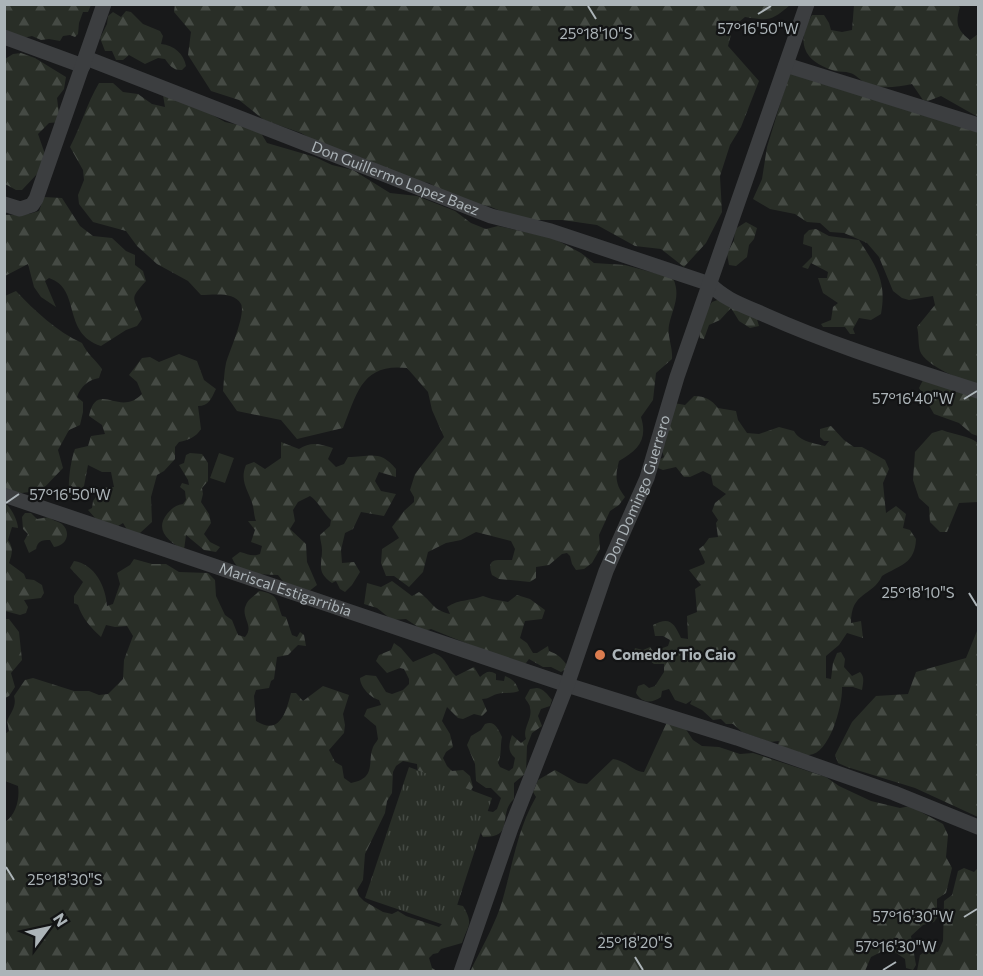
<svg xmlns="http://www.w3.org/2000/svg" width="983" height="976" font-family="Commissioner,sans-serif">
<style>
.forest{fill:url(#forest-firs)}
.park{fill:url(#park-tufts)}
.pitch{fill:#292e27}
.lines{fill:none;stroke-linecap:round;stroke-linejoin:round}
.minor{stroke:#3c3e40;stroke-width:15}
.ticks{fill:none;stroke:#acb4b8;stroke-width:2}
.poi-dot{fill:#db7c4f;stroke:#131415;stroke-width:2}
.labels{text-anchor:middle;stroke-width:4.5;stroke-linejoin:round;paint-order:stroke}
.street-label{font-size:15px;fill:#acb4b8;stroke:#131415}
.poi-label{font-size:15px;font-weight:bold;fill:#acb4b8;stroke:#131415;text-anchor:start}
.ticks-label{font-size:15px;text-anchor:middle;fill:#acb4b8;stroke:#131415;stroke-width:4.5;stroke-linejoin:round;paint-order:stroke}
</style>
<defs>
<pattern id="forest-firs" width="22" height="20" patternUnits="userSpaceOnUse" patternTransform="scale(1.5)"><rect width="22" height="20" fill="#292e27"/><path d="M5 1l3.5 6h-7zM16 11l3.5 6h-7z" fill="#454a44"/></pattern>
<pattern id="park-tufts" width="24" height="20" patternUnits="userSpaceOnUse" patternTransform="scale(1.5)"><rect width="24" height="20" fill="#292e27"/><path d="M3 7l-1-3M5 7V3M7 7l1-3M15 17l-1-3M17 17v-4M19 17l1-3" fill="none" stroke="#454a44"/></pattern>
</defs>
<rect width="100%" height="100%" fill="#18191a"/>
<path class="forest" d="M175,4L790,5C771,21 770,21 745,17L733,27L728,46L759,81L741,127L730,145L720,176L722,212L706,243L684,267L661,249L635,246L597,225L562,220H523L491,207L457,200L429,183L399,177L363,158L327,148L301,133L264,120L239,100L211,91L188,55L191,32L174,12Z
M5,5H91L88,12H83L79,23L78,34L75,37L70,35L63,36L60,41L49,39L41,40L32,36L23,38L5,31Z
M854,5H957L960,7C955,23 957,30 970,40L978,34V117L941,96L928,101L923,100L912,84C898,87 877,90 865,83C860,80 855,74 850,73C845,71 840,72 835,71C804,62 795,43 812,15H824L829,23L831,30L842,32L852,30Z
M126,11L131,12L143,24L160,31L163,36L161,44C174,45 184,54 186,66L182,70C174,71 169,65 165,59L158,58L145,64L129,55L123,60H116L112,51H105L100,38L107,24L108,16L113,12L121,17Z
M21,53L35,58L66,77L64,89L57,98L60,122L49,123L38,134L45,154L38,173L22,190H16L5,184V59L13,54Z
M790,72L978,129V385C964,381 925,366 920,351C918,344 919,334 917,327L935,305L933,296L909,300L902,298L893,291L879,257L867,243L844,233L830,232L820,223L807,222L795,214L770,209L753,199L762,179L767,147Z
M99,83H113L123,92L138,94L152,104L165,107L163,95L202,109L225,122L239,125L261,133L267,143L315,157L332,165L353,170L390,193L417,196L455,211L471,223L486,229L498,226L553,238L581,253L594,263L625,265L673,278C681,296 673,307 669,325C667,337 673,347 672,359L656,373L653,400L641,417C648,440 638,450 619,461C615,476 615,484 625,497L619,505L610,511L599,535L600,549L592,563L584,569L576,570L572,564L570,556L567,553L562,554L549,565L536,567V578L530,582L499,579L492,575C485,555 500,561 512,560L515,549L511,541L476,532L461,540L446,543L428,552L423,572L409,587L394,576H386L381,563L382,549L399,538L392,527L404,511L414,502V497L410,490L415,474L444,437L432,410L428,392L407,368C362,363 357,393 343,428L297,439L281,420L237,411L223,391C224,381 224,372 226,363C230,350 246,314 241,304C234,291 213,295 201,295L188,281L157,264L137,246L126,231L93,222L79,204L78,195L84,180L83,170L70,147C81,126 87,103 99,83Z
M44,197L62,198L80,226L93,236L112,238L126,251L135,255V265L143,271L146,281C128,301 134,296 142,319L137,326L126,330L101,346C61,333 82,289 49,278L45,281L56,307L41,297L34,287L28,264L5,276V215L29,214L39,211Z
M746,222L757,228L754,239L749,245L747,257L736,266L729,265L727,254L734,240L735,229Z
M816,229L829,236L859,240C876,266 887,281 881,314L871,320L859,318L853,329L855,334H850L845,327H823L821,324L831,320L833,307L838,303L823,293L818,278H827L828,272L811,263L808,269L802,267L812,257V247L803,244L804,235L809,230Z
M16,291C35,311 56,331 82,343C87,354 95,359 102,369L99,378C88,380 81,386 77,397L83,402V412L80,425L69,430L58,450L63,468L40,492C27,491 17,496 5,492V296Z
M720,299L756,316L759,326L750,328L739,321L731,308L720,320L709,325L704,339L700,338L698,323L712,302Z
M179,354L197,361L204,380L216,389C211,399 209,406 198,406L201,429C196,437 189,440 179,442L175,447V459L164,471L157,475L151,497L152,522L140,533H129L123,523L115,528L96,519L88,510L92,508L93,501L102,488L114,487L111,472H102L88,465L84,486L70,501C67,488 70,462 75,449L88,446L91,436L105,434L102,425L89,416C97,379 119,418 142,394L137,382L129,375L142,358L150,357L159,362Z
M923,380L978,395V436L972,434L959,423L934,414L919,388Z
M694,396C705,396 712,400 718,408L736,411L738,420L747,433L759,434L779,427L794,431C800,442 814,443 825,446L829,441H824L820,437V429L831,426L844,440L854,447H862L885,460L889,469L883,483L886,513L896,506L906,514L903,528L910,530L916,539C915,564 900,565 882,576C872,597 851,591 851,623L861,621L863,638L847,633L839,645L826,656V678L831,679L833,663L837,653L841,652L845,659L844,667L852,676L860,672C865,677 863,683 862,690L853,687H842C843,704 830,754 809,755C799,756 786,749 777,747L779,741L770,742L742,732L733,724H726L721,719L713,720L702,710L690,704L692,700L686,704L675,700L669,689L662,691L661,697C651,704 642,703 636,693L638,686L644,684L649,688L655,686L664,672V664H654L645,657L640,658L633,655L635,648L643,650L650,647L655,654L660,649L668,646L670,640L663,636H655L653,625C670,616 674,623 681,638L688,639L687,616L697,612L695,589L701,585L689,570L704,564L705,562L699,549L704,545L709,538L718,537L716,523L718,520L712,511L715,503L726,494L713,485L711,475L703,471L690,477H684L676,467L663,470L658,468L657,461L664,457L661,448L665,444L674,403L685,405Z
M942,430C955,435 967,435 978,443V502L959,503L947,532H940L930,522L929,507L919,498L913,480L915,452L932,433Z
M281,442L299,449C311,441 320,444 333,448L328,459L336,467L344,464L348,457C370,457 380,449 396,469V477L379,472L375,481L381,491L396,494L384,516L361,512L353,529L345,533L341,550L342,563L354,562L360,572L352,585L345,592L340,589L336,581L332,583C316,572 322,565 322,550C322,545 320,540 320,535L330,526L331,520C322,512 320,503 310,496L298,502L293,510L295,521L290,529L306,544L307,562L317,585L308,592L285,584L278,575C261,573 241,579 232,558L240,552C248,554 252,557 260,554L262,546L251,542L255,530L248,521H256C254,516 254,511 253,506C249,491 239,482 246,465L254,462L265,469L281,458Z
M190,453L202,454L208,463V481L202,488L203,494L201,502L209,514L211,523L204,534L210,542L220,547L216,552L204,550L186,535L184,550C169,542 154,530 167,514C172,508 176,505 183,504L186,500L185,491L180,487L182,483L189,485L188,480L179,465L184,463L186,455Z
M4,502C11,507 18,521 18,528L12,527L8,540C14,548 12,554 9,563L24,574L26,579L34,580L42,585L44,593L41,598L24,600L28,607L26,613L20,615L5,611Z
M25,513H31L37,519L49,517C53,521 58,521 62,524C72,533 66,546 54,547L50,540C41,540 38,541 36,549L29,553L24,541L28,534L23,529L22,517Z
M134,559L152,564H166L179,572L208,573L215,580L216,596L225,615L232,620L238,635L245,637C255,626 240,617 246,605C248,599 255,596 259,591C279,594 276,600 282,616L286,617L292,635L297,637L300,632L304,635L306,646L298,645L288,655L277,657L274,679L271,681L269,688L256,690L254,696L256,721C280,736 286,712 291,693H296L303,701L323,686L349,695L343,714L345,725L344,733L329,750L335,762L342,766L344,778L351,783C377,778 367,762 373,747C374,744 377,742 378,739L376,726L364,716L367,709L381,705L379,700C371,698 360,687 360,678L366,675L376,676L386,692L392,694L403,690L409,684V679L404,669L400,668L387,673L376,661L379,655L391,650L394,643L401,648L413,662L434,653C448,659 446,667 456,676L474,667L480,677C486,672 489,670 496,674V680L504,681L505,676C513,679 516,683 519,691C511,694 505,692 497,694C490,696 489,699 482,699L487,711L482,716L474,714L463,719L458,718L447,707L442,721L450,734L453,747L446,752L443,758L447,766L452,771L463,770L470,776L473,787L470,792L418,775L417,764L403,761L396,766L393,772L392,793L387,801L385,813L365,854L363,880L357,890L359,896L364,901L383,912L392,914L398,911L406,916L439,927L445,921L454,904L463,906C474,924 468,925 462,943L441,949L438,953L433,954L429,958L432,968L437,971H5V822C16,815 20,799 18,786L5,781V734L9,731L7,721C11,712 17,706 14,696L25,680L33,678L74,691H89L99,695L108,694L123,679L124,660L133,636L127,626L115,627L106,625L101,637C91,628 82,618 78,605L74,603V596L83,582L70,568L74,561C95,564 106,587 107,606L113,604L120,584L117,573L130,565Z
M392,581L412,596L419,592C433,602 432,610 450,614L447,607C459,599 471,601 483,596L492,599L508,602L517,595L530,599L545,610L542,619L525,621L520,638L527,643L533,653H537L548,646L549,651C557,654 561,657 566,664V669L561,672L551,667H543L529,659L526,663L520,665L431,629L424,631L406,619L392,620L377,608L364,604L367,583L381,587Z
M978,605V817L915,788L847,767L838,763L835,755L852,722L876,696L908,694L916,672L966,658L977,631Z
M4,619H9L19,632L22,660L11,673L15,687L9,696L5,698Z
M537,688C544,689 547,694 552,700L550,706L541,709L538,716L542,726L532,733L527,746L526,773L514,783V799C497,814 516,838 483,837L478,828L482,810L493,812L497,809L501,798L491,788H486L476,781L475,764L467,745L471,736L481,730L485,724C495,720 498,729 502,737C500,746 502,754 498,763L500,767L509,771L513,768L515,758C507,751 509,744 512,735L521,743L526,739C522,728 533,719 530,708C530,704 527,702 525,698L530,689Z
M667,722L683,725L693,740L702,746L719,747L740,754L753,753L826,777L839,786L871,801L900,808L910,806L943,824L948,835L946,857L952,868L946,893L937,899V918L934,922L923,925L911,936L916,965L913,970L906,968L905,959L889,948L871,957L865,971L470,972C480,951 492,930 500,908C512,871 516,831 536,797L533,792L538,780L555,770L578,783L587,784L613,759C627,761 634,772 644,772Z
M964,868L974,872L978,868V971H917L920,955L926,951L938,952L943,941L944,901L952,895L958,871Z"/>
<path class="park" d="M409,767L492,798L450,927L365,898Z"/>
<path class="pitch" d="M219,453L234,458L225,483L210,478Z"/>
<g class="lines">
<g class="minor">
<path d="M4,37L83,66"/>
<path id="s1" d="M86,58L491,216L551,231L710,284C725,300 745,306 765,315C834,346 907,368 978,391"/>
<path d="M786,65L978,125"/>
<path d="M4,204L20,209L32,205L36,199L104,4"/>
<path id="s2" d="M4,495L567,685L737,738L894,793L978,827"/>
<path id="s3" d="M461,972L511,828L567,685L606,571L647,478L677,377L807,4"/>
</g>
</g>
<path class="ticks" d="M588,6L596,19M758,14L771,6M964,399L977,391M6,503L19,494M969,593L977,606M6,867L14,880M964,917L977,909M635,957L643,970M883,970L896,962"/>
<circle class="poi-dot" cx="600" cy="655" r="6"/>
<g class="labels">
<g class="street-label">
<text dy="5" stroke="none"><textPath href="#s1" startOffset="332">Don Guillermo Lopez Baez</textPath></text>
<text dy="5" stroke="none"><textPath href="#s3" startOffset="514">Don Domingo Guerrero</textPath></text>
<text dy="5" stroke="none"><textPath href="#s2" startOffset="297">Mariscal Estigarribia</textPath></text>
</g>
<g class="poi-label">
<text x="612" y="660">Comedor Tio Caio</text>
</g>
</g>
<g class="ticks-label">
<text x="758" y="34">57°16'50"W</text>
<text x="596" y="39">25°18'10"S</text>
<text x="913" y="404">57°16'40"W</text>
<text x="70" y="500">57°16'50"W</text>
<text x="918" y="598">25°18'10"S</text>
<text x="65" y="885">25°18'30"S</text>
<text x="913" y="922">57°16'30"W</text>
<text x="635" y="948">25°18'20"S</text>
<text x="896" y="952">57°16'30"W</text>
</g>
<rect width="983" height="976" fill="none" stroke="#acb4b8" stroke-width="12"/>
<g transform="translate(48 928) rotate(57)" stroke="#131415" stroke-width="4.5" paint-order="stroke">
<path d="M0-4.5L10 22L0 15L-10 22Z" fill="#acb4b8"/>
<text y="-9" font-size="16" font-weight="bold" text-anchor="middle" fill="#acb4b8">N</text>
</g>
</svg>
